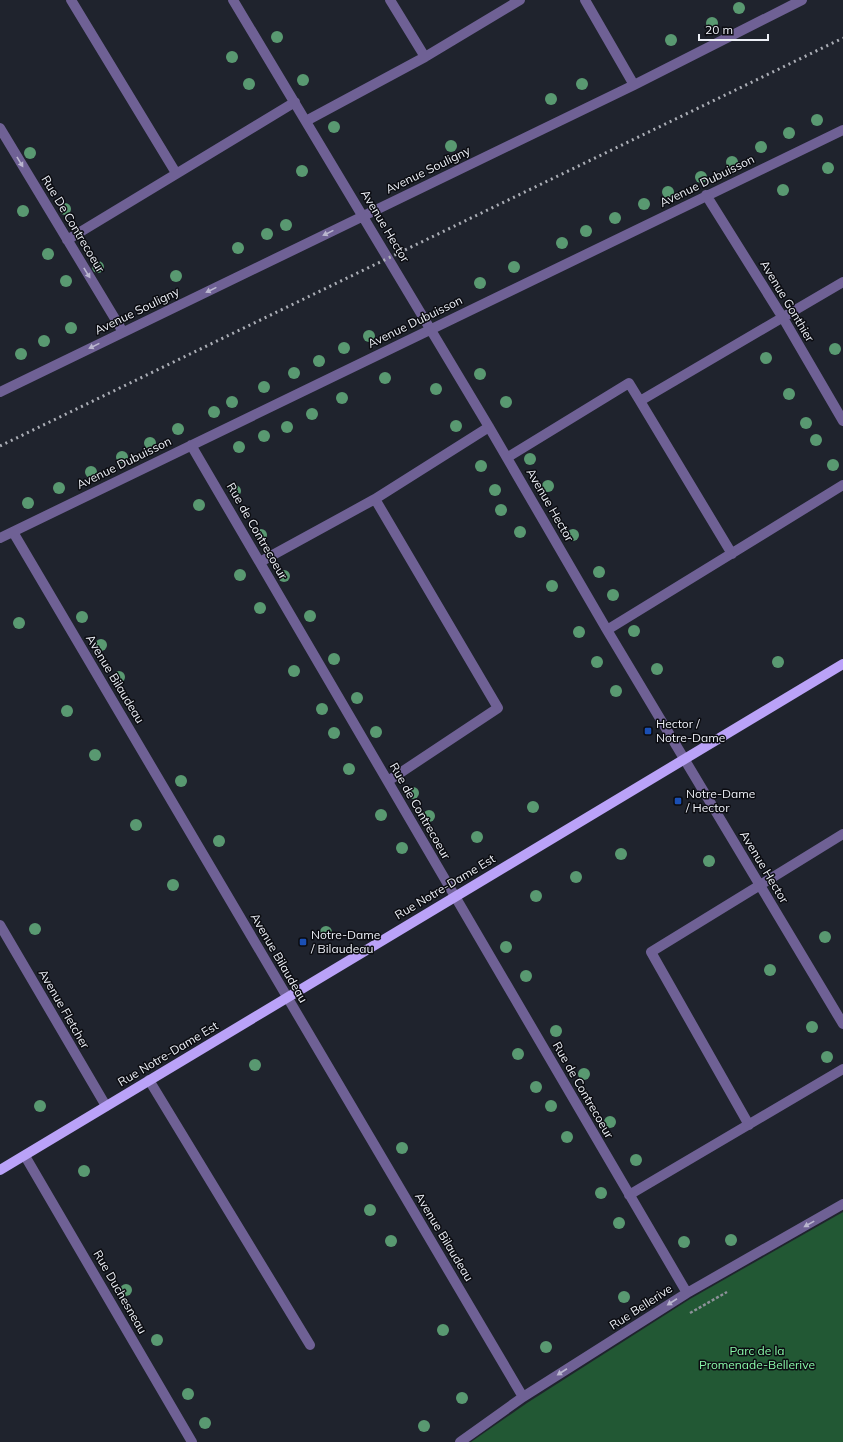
<svg xmlns="http://www.w3.org/2000/svg" width="843" height="1442" font-family="Mulish,sans-serif">
<style>
.green{fill:#225834}
.lines{fill:none;stroke-linecap:round;stroke-linejoin:round}
.path{stroke:#8d9199;stroke-width:2.5;stroke-dasharray:3 2;stroke-linecap:butt}
.minor{stroke:#6f6195;stroke-width:10}
.major{stroke:#baa2f8;stroke-width:10}
.rail{stroke:#abaeb6;stroke-width:3;stroke-dasharray:2 4;stroke-linecap:butt}
.tree{fill:#599971}
.oneway{fill:#bab6cf}
.transit-dot{fill:#1a4fb4;stroke:#0b0c11;stroke-width:1.5}
.labels{text-anchor:middle;stroke-width:3;stroke-linejoin:round;paint-order:stroke}
.street-label{font-size:12px;fill:#eceff6;stroke:#0b0c11}
.poi-label{font-size:12px;fill:#eceff6;stroke:#0b0c11;text-anchor:start}
.park-label{font-size:12px;fill:#89f9a9;stroke:#0b0c11}
</style>
<rect width="100%" height="100%" fill="#1f232d"/>
<path class="green" d="M843,1212V1442H471L527,1403L690,1299Z"/>
<g class="lines">
<path class="path" d="M690,1313L727,1292"/>
<path class="minor" d="M71,0L176,173
M233,0L489,427L607,630L843,1024
M390,0L425,57L520,0
M585,0L634,85
M306,121L425,57
M0,128L123,332
M706,195L783,318L843,421
M67,240L295,102
M0,392L634,85L802,0
M191,445L687,1293
M508,457L629,383L640,401
M13,532L523,1397
M0,538L843,130
M732,554L640,401L843,282
M260,562L375,499
M607,630L843,485
M388,781L498,708L375,499L489,427
M0,925L106,1106
M149,1080L310,1345
M749,1125L651,952L843,834
M25,1156L192,1442
M629,1195L843,1069
M460,1442L523,1397L687,1293L843,1204"/>
<path class="major" d="M0,1170L843,664"/>
<path class="rail" d="M0,446L843,38"/>
</g>
<g class="tree">
<circle cx="739" cy="8" r="6"/>
<circle cx="712" cy="23" r="6"/>
<circle cx="277" cy="37" r="6"/>
<circle cx="671" cy="40" r="6"/>
<circle cx="232" cy="57" r="6"/>
<circle cx="303" cy="80" r="6"/>
<circle cx="249" cy="84" r="6"/>
<circle cx="582" cy="84" r="6"/>
<circle cx="551" cy="99" r="6"/>
<circle cx="817" cy="120" r="6"/>
<circle cx="334" cy="127" r="6"/>
<circle cx="789" cy="133" r="6"/>
<circle cx="451" cy="146" r="6"/>
<circle cx="761" cy="147" r="6"/>
<circle cx="30" cy="153" r="6"/>
<circle cx="732" cy="162" r="6"/>
<circle cx="828" cy="168" r="6"/>
<circle cx="302" cy="171" r="6"/>
<circle cx="701" cy="177" r="6"/>
<circle cx="783" cy="190" r="6"/>
<circle cx="668" cy="192" r="6"/>
<circle cx="644" cy="204" r="6"/>
<circle cx="65" cy="209" r="6"/>
<circle cx="23" cy="211" r="6"/>
<circle cx="615" cy="218" r="6"/>
<circle cx="286" cy="225" r="6"/>
<circle cx="586" cy="231" r="6"/>
<circle cx="267" cy="234" r="6"/>
<circle cx="562" cy="243" r="6"/>
<circle cx="238" cy="248" r="6"/>
<circle cx="48" cy="254" r="6"/>
<circle cx="98" cy="267" r="6"/>
<circle cx="514" cy="267" r="6"/>
<circle cx="176" cy="276" r="6"/>
<circle cx="66" cy="281" r="6"/>
<circle cx="480" cy="283" r="6"/>
<circle cx="71" cy="328" r="6"/>
<circle cx="369" cy="336" r="6"/>
<circle cx="44" cy="341" r="6"/>
<circle cx="344" cy="348" r="6"/>
<circle cx="835" cy="349" r="6"/>
<circle cx="21" cy="354" r="6"/>
<circle cx="766" cy="358" r="6"/>
<circle cx="319" cy="361" r="6"/>
<circle cx="294" cy="373" r="6"/>
<circle cx="480" cy="374" r="6"/>
<circle cx="385" cy="378" r="6"/>
<circle cx="264" cy="387" r="6"/>
<circle cx="436" cy="389" r="6"/>
<circle cx="789" cy="394" r="6"/>
<circle cx="342" cy="398" r="6"/>
<circle cx="232" cy="402" r="6"/>
<circle cx="506" cy="402" r="6"/>
<circle cx="214" cy="412" r="6"/>
<circle cx="312" cy="414" r="6"/>
<circle cx="806" cy="423" r="6"/>
<circle cx="456" cy="426" r="6"/>
<circle cx="287" cy="427" r="6"/>
<circle cx="178" cy="429" r="6"/>
<circle cx="264" cy="436" r="6"/>
<circle cx="816" cy="440" r="6"/>
<circle cx="150" cy="443" r="6"/>
<circle cx="239" cy="447" r="6"/>
<circle cx="122" cy="457" r="6"/>
<circle cx="530" cy="459" r="6"/>
<circle cx="833" cy="465" r="6"/>
<circle cx="481" cy="466" r="6"/>
<circle cx="91" cy="472" r="6"/>
<circle cx="548" cy="486" r="6"/>
<circle cx="59" cy="488" r="6"/>
<circle cx="495" cy="490" r="6"/>
<circle cx="235" cy="491" r="6"/>
<circle cx="28" cy="503" r="6"/>
<circle cx="199" cy="505" r="6"/>
<circle cx="501" cy="510" r="6"/>
<circle cx="520" cy="532" r="6"/>
<circle cx="261" cy="535" r="6"/>
<circle cx="573" cy="535" r="6"/>
<circle cx="599" cy="572" r="6"/>
<circle cx="240" cy="575" r="6"/>
<circle cx="284" cy="576" r="6"/>
<circle cx="552" cy="586" r="6"/>
<circle cx="613" cy="595" r="6"/>
<circle cx="260" cy="608" r="6"/>
<circle cx="310" cy="616" r="6"/>
<circle cx="82" cy="617" r="6"/>
<circle cx="19" cy="623" r="6"/>
<circle cx="634" cy="631" r="6"/>
<circle cx="579" cy="632" r="6"/>
<circle cx="101" cy="645" r="6"/>
<circle cx="334" cy="659" r="6"/>
<circle cx="597" cy="662" r="6"/>
<circle cx="778" cy="662" r="6"/>
<circle cx="657" cy="669" r="6"/>
<circle cx="294" cy="671" r="6"/>
<circle cx="119" cy="677" r="6"/>
<circle cx="616" cy="691" r="6"/>
<circle cx="357" cy="698" r="6"/>
<circle cx="322" cy="709" r="6"/>
<circle cx="67" cy="711" r="6"/>
<circle cx="376" cy="732" r="6"/>
<circle cx="334" cy="733" r="6"/>
<circle cx="95" cy="755" r="6"/>
<circle cx="349" cy="769" r="6"/>
<circle cx="181" cy="781" r="6"/>
<circle cx="413" cy="793" r="6"/>
<circle cx="533" cy="807" r="6"/>
<circle cx="381" cy="815" r="6"/>
<circle cx="429" cy="816" r="6"/>
<circle cx="136" cy="825" r="6"/>
<circle cx="477" cy="837" r="6"/>
<circle cx="219" cy="841" r="6"/>
<circle cx="402" cy="848" r="6"/>
<circle cx="621" cy="854" r="6"/>
<circle cx="709" cy="861" r="6"/>
<circle cx="576" cy="877" r="6"/>
<circle cx="173" cy="885" r="6"/>
<circle cx="536" cy="896" r="6"/>
<circle cx="35" cy="929" r="6"/>
<circle cx="326" cy="932" r="6"/>
<circle cx="825" cy="937" r="6"/>
<circle cx="506" cy="947" r="6"/>
<circle cx="770" cy="970" r="6"/>
<circle cx="526" cy="976" r="6"/>
<circle cx="812" cy="1027" r="6"/>
<circle cx="556" cy="1031" r="6"/>
<circle cx="518" cy="1054" r="6"/>
<circle cx="827" cy="1057" r="6"/>
<circle cx="255" cy="1065" r="6"/>
<circle cx="584" cy="1074" r="6"/>
<circle cx="536" cy="1087" r="6"/>
<circle cx="40" cy="1106" r="6"/>
<circle cx="551" cy="1106" r="6"/>
<circle cx="610" cy="1122" r="6"/>
<circle cx="567" cy="1137" r="6"/>
<circle cx="402" cy="1148" r="6"/>
<circle cx="636" cy="1160" r="6"/>
<circle cx="84" cy="1171" r="6"/>
<circle cx="601" cy="1193" r="6"/>
<circle cx="370" cy="1210" r="6"/>
<circle cx="619" cy="1223" r="6"/>
<circle cx="731" cy="1240" r="6"/>
<circle cx="391" cy="1241" r="6"/>
<circle cx="684" cy="1242" r="6"/>
<circle cx="126" cy="1290" r="6"/>
<circle cx="624" cy="1297" r="6"/>
<circle cx="443" cy="1330" r="6"/>
<circle cx="157" cy="1340" r="6"/>
<circle cx="546" cy="1347" r="6"/>
<circle cx="188" cy="1394" r="6"/>
<circle cx="462" cy="1398" r="6"/>
<circle cx="205" cy="1423" r="6"/>
<circle cx="424" cy="1426" r="6"/>
</g>
<defs><path id="oneway-solid" d="M-6-.8H1V-3.2L6.5 0L1 3.2V.8H-6Z"/></defs>
<g class="oneway">
<use href="#oneway-solid" transform="translate(20 162) rotate(59)"/>
<use href="#oneway-solid" transform="translate(328 233) rotate(154)"/>
<use href="#oneway-solid" transform="translate(87 273) rotate(58)"/>
<use href="#oneway-solid" transform="translate(211 290) rotate(154)"/>
<use href="#oneway-solid" transform="translate(94 346) rotate(154)"/>
<use href="#oneway-solid" transform="translate(809 1224) rotate(151)"/>
<use href="#oneway-solid" transform="translate(672 1302) rotate(147)"/>
<use href="#oneway-solid" transform="translate(562 1372) rotate(147)"/>
</g>
<g class="transit-dot">
<rect x="644" y="727" width="8" height="8" rx="2"/>
<rect x="674" y="797" width="8" height="8" rx="2"/>
<rect x="299" y="938" width="8" height="8" rx="2"/>
</g>
<g class="labels">
<g class="street-label">
<text transform="translate(428 170) rotate(-26)" y="4">Avenue Souligny</text>
<text transform="translate(707 181) rotate(-26)" y="4">Avenue Dubuisson</text>
<text transform="translate(73 224) rotate(59)" y="4">Rue De Contrecoeur</text>
<text transform="translate(385 226) rotate(59)" y="4">Avenue Hector</text>
<text transform="translate(787 301) rotate(59)" y="4">Avenue Gonthier</text>
<text transform="translate(137 311) rotate(-26)" y="4">Avenue Souligny</text>
<text transform="translate(415 322) rotate(-26)" y="4">Avenue Dubuisson</text>
<text transform="translate(124 463) rotate(-26)" y="4">Avenue Dubuisson</text>
<text transform="translate(550 505) rotate(60)" y="4">Avenue Hector</text>
<text transform="translate(257 531) rotate(60)" y="4">Rue de Contrecoeur</text>
<text transform="translate(115 679) rotate(59)" y="4">Avenue Bilaudeau</text>
<text transform="translate(420 811) rotate(60)" y="4">Rue de Contrecoeur</text>
<text transform="translate(764 867) rotate(59)" y="4">Avenue Hector</text>
<text transform="translate(445 887) rotate(-31)" y="4">Rue Notre-Dame Est</text>
<text transform="translate(279 958) rotate(60)" y="4">Avenue Bilaudeau</text>
<text transform="translate(64 1009) rotate(60)" y="4">Avenue Fletcher</text>
<text transform="translate(168 1054) rotate(-31)" y="4">Rue Notre-Dame Est</text>
<text transform="translate(583 1090) rotate(60)" y="4">Rue de Contrecoeur</text>
<text transform="translate(444 1237) rotate(59)" y="4">Avenue Bilaudeau</text>
<text transform="translate(120 1292) rotate(60)" y="4">Rue Duchesneau</text>
<text transform="translate(641 1307) rotate(-33)" y="4">Rue Bellerive</text>
</g>
<g class="poi-label">
<text x="656" y="728">Hector /<tspan x="656" dy="14">Notre-Dame</tspan></text>
<text x="686" y="798">Notre-Dame<tspan x="686" dy="14">/ Hector</tspan></text>
<text x="311" y="939">Notre-Dame<tspan x="311" dy="14">/ Bilaudeau</tspan></text>
</g>
<g class="park-label">
<text x="757" y="1355">Parc de la<tspan x="757" dy="14">Promenade-Bellerive</tspan></text>
</g>
</g>
<path d="M699 34v6h69v-6" fill="none" stroke="#eceff6" stroke-width="2"/>
<text x="705" y="34" font-size="12" fill="#eceff6" stroke="#0b0c11" stroke-width="3" paint-order="stroke">20 m</text>
</svg>
